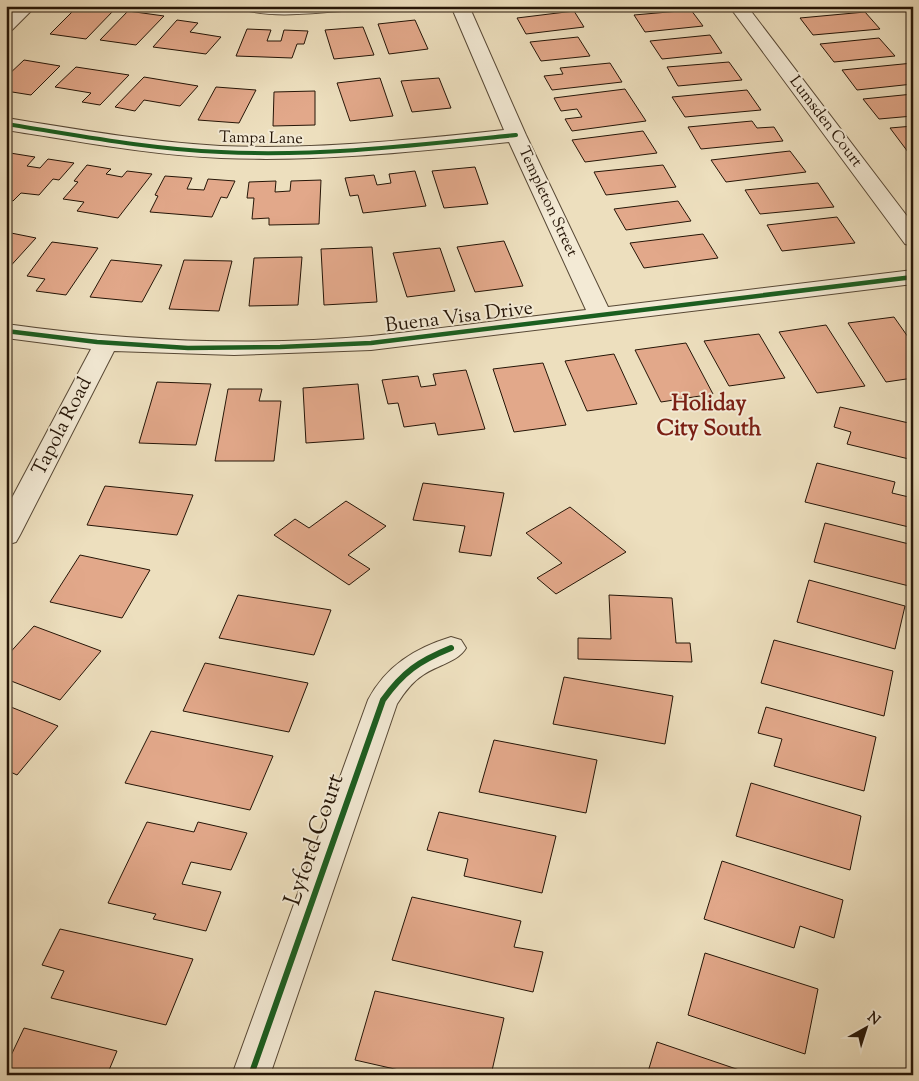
<svg xmlns="http://www.w3.org/2000/svg" width="919" height="1081" font-family="'Sorts Mill Goudy',serif">
<style>
.building{fill:#e2a88a;stroke:#251507}
.lines{fill:none;stroke-linecap:round;stroke-linejoin:round}
.minor-casing{stroke:#574835;stroke-width:2}
.minor{fill:#f3ead5;fill-rule:evenodd}
.cycleway-far2-casing{stroke:#f3ead5;stroke-width:6}
.cycleway-far1-casing{stroke:#f3ead5;stroke-width:8}
.cycleway-casing{stroke:#f3ead5;stroke-width:9}
.cycleway-far2{stroke:#1b5e20;stroke-width:4}
.cycleway-far1{stroke:#1b5e20;stroke-width:4.5}
.cycleway{stroke:#1b5e20;stroke-width:6}
.labels{text-anchor:middle;dominant-baseline:central;stroke-width:4;stroke-linejoin:round;paint-order:stroke}
.far-street-label{font-size:16px;fill:#251507;stroke:#f3ead5}
.street-label{font-size:20px;fill:#251507;stroke:#f3ead5}
.quarter-label{font-size:22px;font-weight:bold;fill:#7a1f14;stroke:#f3ead5}
.near-street-label{font-size:24px;fill:#251507;stroke:#f3ead5}
</style>
<rect width="100%" height="100%" fill="#eddfbe"/>
<filter id="stains"><feTurbulence type="fractalNoise" baseFrequency=".004" numOctaves="4"/><feColorMatrix values="0 0 0 0 .2 0 0 0 0 .09 0 0 0 0 .02 0 0 0 .5 -.17"/></filter>
<radialGradient id="worn" r=".72"><stop offset=".6" stop-color="#630" stop-opacity="0"/><stop offset="1" stop-color="#630" stop-opacity=".3"/></radialGradient>
<path class="building" d="M78 6 114 10 86 39 50 34Z
M691 10 703 26 645 32 634 15Z
M128 11 164 16 136 45 100 40Z
M574 11 584 27 526 34 517 18Z
M865 12 880 29 813 35 800 18Z
M177 20 198 23 190 32 221 37 206 54 153 47Z
M415 20 428 49 389 54 378 24Z
M363 27 374 55 334 59 325 30Z
M247 29 271 30 267 41H281L284 30 308 31 304 44H297L292 58 236 56Z
M710 35 722 53 662 59 650 41Z
M578 37 590 56 541 61 530 42Z
M879 38 895 56 834 62 820 44Z
M24 60 60 66 31 95 6 91V77Z
M729 62 742 80 678 86 667 67Z
M610 63 622 82 552 90 544 76 563 74 560 68Z
M913 63V84L857 90 842 70Z
M76 67 129 75 100 105 82 102 91 93 55 87Z
M144 77 198 86 180 106 144 100 135 111 115 107Z
M380 78 393 116 350 121 337 83Z
M439 78 451 108 412 112 401 81Z
M216 87 256 90 239 123 198 120Z
M625 89 646 121 572 131 565 119 582 117 577 109 561 111 554 98Z
M747 90 761 110 685 117 672 97Z
M315 91V125L273 126 274 92Z
M913 94V116L879 119 863 99Z
M752 121 757 128 774 127 783 141 701 149 688 127Z
M913 126V151L908 152 890 128Z
M643 131 657 153 585 162 572 140Z
M790 151 806 172 726 182 711 160Z
M10 153 35 157 27 166 40 168 48 159 74 163 59 180 53 179 39 195 21 193 13 201 6 200V156Z
M87 165 111 169 106 174 122 177 127 171 152 174 118 218 77 211 84 202 63 199 78 182 74 181Z
M663 165 676 187 606 195 594 172Z
M475 167 488 204 444 208 432 171Z
M415 171 426 206 363 213 358 195 350 196 345 178 374 175 377 185 391 183 389 174Z
M165 176 192 178 187 189 204 190 208 179 235 181 227 198 221 197 212 217 150 212 158 196 155 195Z
M321 180 319 224 269 225V218L252 219 254 198H247L249 182 276 181 275 192 290 191 291 181Z
M818 183 834 207 760 214 745 190Z
M678 201 691 221 626 230 614 209Z
M837 217 855 243 782 251 767 225Z
M6 232 36 238 6 271Z
M703 234 718 258 644 268 630 243Z
M504 241 523 286 475 292 457 247Z
M52 242 98 248 66 295 36 291 45 279 27 276Z
M372 247 377 302 324 305 321 249Z
M440 248 455 291 407 297 393 253Z
M302 257 298 305 249 306 254 258Z
M111 260 162 265 142 302 90 297Z
M184 260 232 261 219 311 169 309Z
M894 317 913 344V378L886 382 848 323Z
M826 325 865 386 817 393 779 332Z
M759 334 785 378 729 386 704 341Z
M686 343 713 394 661 402 635 350Z
M614 354 637 404 587 411 565 361Z
M543 363 566 425 514 432 493 369Z
M466 370 485 429 438 435 435 423 404 427 398 403 388 404 382 380 418 376 421 387 436 385 433 374Z
M157 382 211 384 196 445 139 443Z
M358 384 364 439 306 443 303 388Z
M228 389H262L259 401H281L274 461H215Z
M840 407 913 424V460L847 444 851 432 834 427Z
M817 463 895 482 892 493 913 498V528L805 502Z
M423 483 504 493 491 556 459 552 465 526 413 520Z
M105 486 193 495 177 535 87 525Z
M346 501 386 526 348 555 370 569 349 585 274 535 295 519 309 528Z
M570 507 626 552 556 594 537 578 562 563 526 533Z
M825 523 913 545V570L909 586 814 562Z
M80 555 150 570 122 618 50 602Z
M809 580 905 606 895 649 797 622Z
M238 595 331 610 314 655 219 638Z
M609 595 672 598 676 643H690L692 662 578 659V638L611 639Z
M34 626 101 651 60 700 6 679V657Z
M774 640 893 671 884 716 761 683Z
M205 663 308 683 289 732 183 711Z
M564 677 673 696 665 744 553 724Z
M6 705 58 726 17 775 6 770Z
M766 707 876 737 864 791 774 766 782 739 758 733Z
M151 731 273 756 250 810 125 783Z
M494 740 597 760 586 813 479 792Z
M751 783 861 816 850 870 736 836Z
M439 812 556 836 542 893 464 876 468 859 427 850Z
M147 822 194 832 198 822 247 833 231 870 191 862 182 884 221 892 206 931 153 919 156 914 108 903Z
M722 861 843 900 834 938 800 926 794 948 704 919Z
M412 897 521 921 514 947 543 952 533 992 392 960Z
M60 929 193 959 166 1025 51 998 64 971 42 965Z
M705 953 818 989 805 1054 688 1015Z
M375 991 504 1018 491 1075H421L355 1060Z
M24 1028 117 1051 107 1075H6V1066Z
M657 1042 754 1075H647Z"/>
<g class="lines">
<defs>
<path id="minor" d="M17 6H36L12 30 6 31V16Z
M242 6H351L348 10 342 11C310 13 276 18 245 10Z
M451 6H469L526 135 608 307 913 270V284L371 350 234 355 114 351 20 535 16 542 6 545V509L91 349 6 338V324C127 341 251 347 372 336 443 329 515 318 586 310L509 142C413 152 317 162 221 158 149 155 77 141 6 130V118C77 129 148 142 220 146 315 150 410 140 504 130Z
M729 6H747L913 224V246L905 244Z
M451 637 461 640 466 648C458 662 437 665 423 675 412 682 404 693 397 704L270 1075H232L368 700C386 666 415 648 451 637Z"/>
</defs>
<use href="#minor" class="minor-casing"/>
<use href="#minor" class="minor"/>
<defs>
<path id="cycleway-far2" d="M6 124C77 135 148 149 221 152 319 157 418 145 516 135"/>
<path id="cycleway-far1" d="M6 331 97 342 188 348 280 347 371 343 913 277"/>
<path id="cycleway" d="M251 1075 383 700C403 672 419 661 451 648"/>
</defs>
<use href="#cycleway-far2" class="cycleway-far2-casing"/>
<use href="#cycleway-far1" class="cycleway-far1-casing"/>
<use href="#cycleway" class="cycleway-casing"/>
<use href="#cycleway-far2" class="cycleway-far2"/>
<use href="#cycleway-far1" class="cycleway-far1"/>
<use href="#cycleway" class="cycleway"/>
</g>
<g class="labels">
<g class="far-street-label">
<text transform="translate(825 122) rotate(53)">Lumsden Court</text>
<text transform="translate(261 139) rotate(1)">Tampa Lane</text>
<text transform="translate(547 202) rotate(65)">Templeton Street</text>
</g>
<g class="street-label">
<text transform="translate(459 318) rotate(-7)">Buena Visa Drive</text>
<text transform="translate(63 427) rotate(-63)">Tapola Road</text>
</g>
<g class="quarter-label">
<text x="709" y="405">Holiday<tspan x="709" dy="25">City South</tspan></text>
</g>
<g class="near-street-label">
<text transform="translate(315 840) rotate(-71)">Lyford Court</text>
</g>
</g>
<rect width="919" height="1081" fill="none" stroke="#eddfbe" stroke-width="25"/>
<rect x="8" y="8" width="904" height="1066" fill="none" stroke="#251507" stroke-width="2.5"/>
<rect x="12" y="12" width="894" height="1056" fill="none" stroke="#251507"/>
<g transform="translate(866 1028) rotate(39)" stroke="#f3ead5" stroke-width="4" paint-order="stroke">
<path d="M0-4L9 19L0 12L-9 19Z" fill="#251507"/>
<text y="-8" font-size="14" font-weight="bold" text-anchor="middle" fill="#251507">N</text>
</g>
<rect width="100%" height="100%" filter="url(#stains)"/>
<rect width="100%" height="100%" fill="url(#worn)"/>
</svg>
